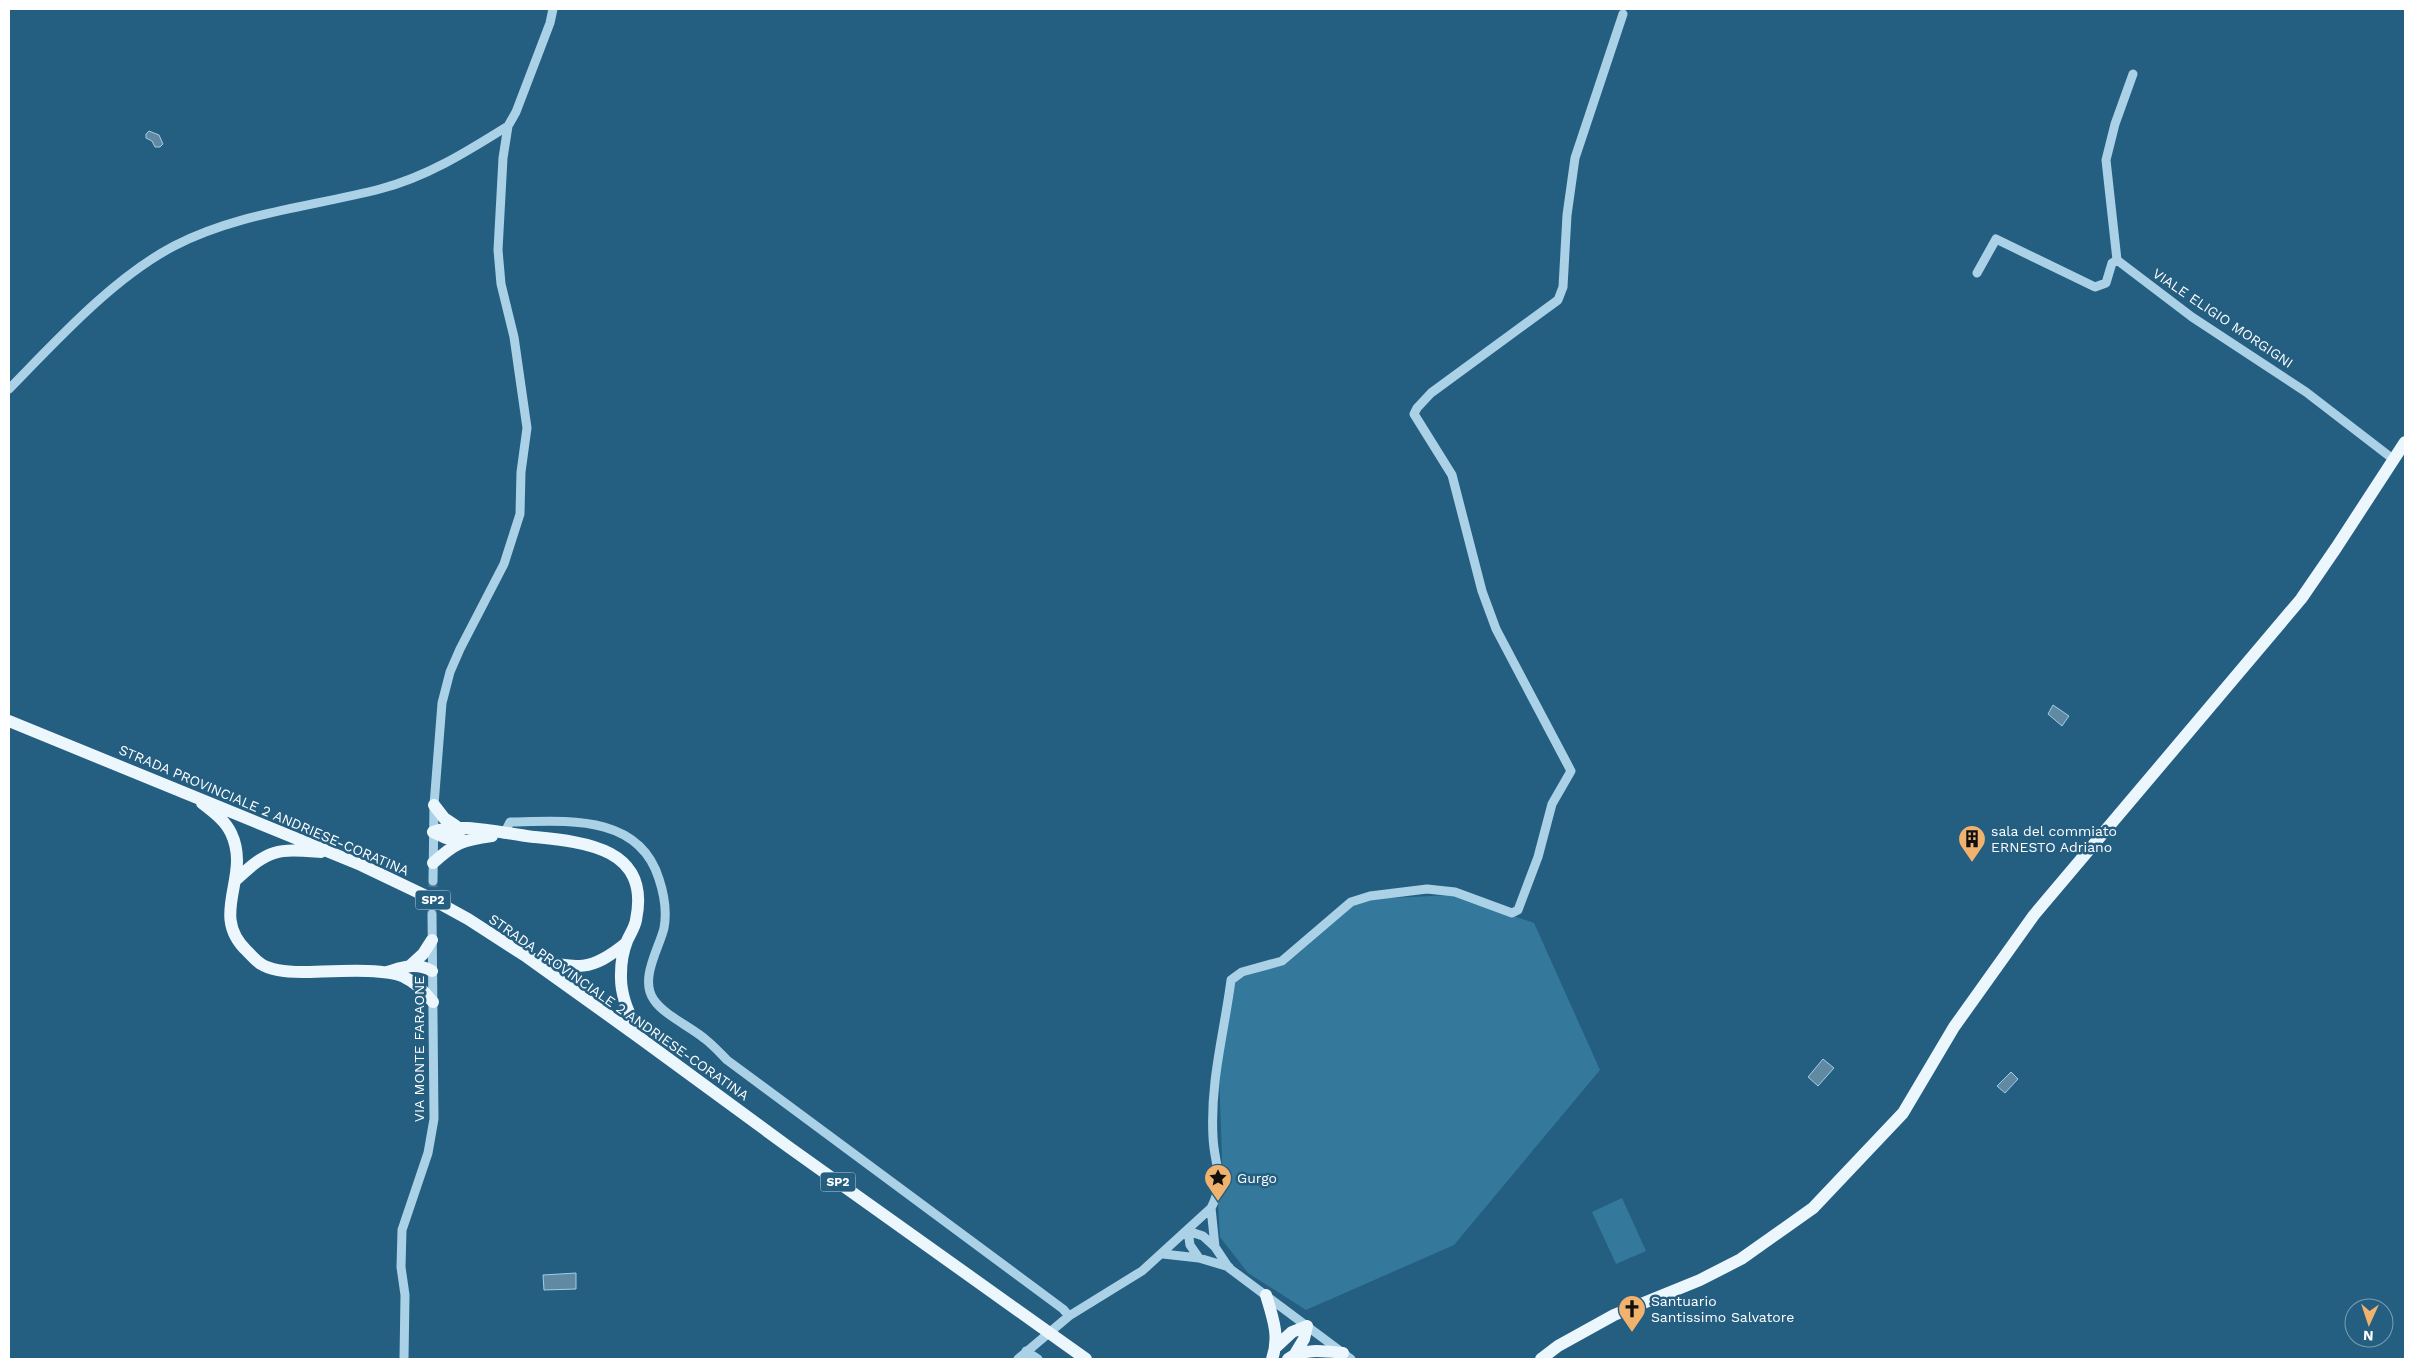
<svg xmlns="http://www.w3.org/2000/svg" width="2414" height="1368" font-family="'Work Sans',sans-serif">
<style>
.green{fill:#34789c}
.water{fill:#6189a2;stroke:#9fcfe8}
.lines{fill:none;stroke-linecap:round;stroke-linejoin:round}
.minor-tunnel{stroke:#457694;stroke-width:9;stroke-dasharray:9 4.5;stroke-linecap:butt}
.minor{stroke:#abd1e7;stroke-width:9}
.major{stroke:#ecf6fd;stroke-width:12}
.labels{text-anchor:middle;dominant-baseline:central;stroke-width:5;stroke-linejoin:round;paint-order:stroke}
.shield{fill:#245e81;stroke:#bdcfd9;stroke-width:1}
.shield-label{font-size:12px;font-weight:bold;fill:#fff}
.street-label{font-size:14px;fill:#fff;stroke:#245e81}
.poi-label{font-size:14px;fill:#fff;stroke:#245e81;text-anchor:start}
</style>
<rect width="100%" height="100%" fill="#245e81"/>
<path class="green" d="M1452 895 1534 923 1600 1070 1454 1245 1306 1310 1248 1273 1220 1237 1218 1202 1223 1186 1219 1073 1234 983 1245 976 1286 964 1353 906 1369 899Z
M1622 1198 1646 1251 1616 1264 1592 1212Z"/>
<path class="water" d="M149 131 159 135 163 144 160 147H155L152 141 146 138V134Z
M2053 705 2069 716 2062 726 2048 714Z
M1823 1059 1834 1068 1818 1086 1808 1077Z
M2011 1072 2018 1079 2005 1093 1997 1086Z
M576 1273V1289L544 1290 543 1275Z"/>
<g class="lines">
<path class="minor-tunnel" d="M432 914 433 881"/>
<path class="minor" d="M2133 74 2115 124 2106 160 2117 260 2192 317 2306 392 2393 459
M1977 273 1996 239 2095 287 2106 283 2112 263 2117 260
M9 389C57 340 113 278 174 246 238 213 310 207 380 189 427 177 468 151 508 126
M504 834 510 822C565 821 639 813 659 879 664 894 667 912 664 928 659 949 639 979 654 1000 664 1015 691 1027 705 1039 713 1045 720 1053 727 1060L1063 1309 1069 1316
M433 881 434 805 442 703 450 672 460 649 504 564 520 514 521 472 527 428 514 337 501 284 498 250 503 158 508 126 516 112 550 23 553 9
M1211 1208 1215 1247 1229 1268 1351 1359
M1188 1231 1203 1236 1215 1247
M1188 1231 1190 1245 1199 1258
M1163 1254 1199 1258 1229 1267
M1026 1351 1038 1359
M404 1359 405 1295 401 1267 402 1230 428 1153 434 1119 432 914
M1018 1359 1069 1316 1142 1271 1211 1208C1226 1180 1214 1165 1213 1137 1210 1081 1224 1034 1231 980L1242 972 1282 961 1351 902 1370 896 1427 889 1455 892 1512 913 1518 910 1538 857 1552 804 1571 771 1496 629 1482 591 1452 475 1414 414 1417 408 1431 393 1558 300 1563 287 1567 215 1575 158 1623 14"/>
<path class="major" d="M9 721 361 865 428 897 468 919 527 957 640 1038 790 1148 1086 1359
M202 803C212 811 225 820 231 833 252 877 208 914 247 951 251 955 256 961 261 964 272 971 289 972 302 972 327 972 384 967 404 977 417 983 424 992 433 1002
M434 805 444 818 456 826
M433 832C458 821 505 834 534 837 585 842 651 848 636 920 635 927 630 934 627 941 623 951 621 963 621 974 620 997 630 1015 639 1035
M433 832 446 838 463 840
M433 863C455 843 462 840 492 836
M237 879C270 848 277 849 321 852
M535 959C577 969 591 972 626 943
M411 965 423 954 432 940
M387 972C404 967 416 962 432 971
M1266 1295C1273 1318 1280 1337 1272 1359
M1277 1346 1292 1332 1307 1326
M1295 1354 1304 1339 1307 1326
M1288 1359C1303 1348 1324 1351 1343 1353
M1541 1359 1558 1346 1614 1315 1700 1280 1741 1259 1813 1208 1903 1113 1954 1027 2034 915 2301 599 2336 548 2405 442"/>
</g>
<defs>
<symbol id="building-pin" viewBox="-11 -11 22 30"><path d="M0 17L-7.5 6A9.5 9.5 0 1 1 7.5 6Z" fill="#f1b26e" stroke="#245e81"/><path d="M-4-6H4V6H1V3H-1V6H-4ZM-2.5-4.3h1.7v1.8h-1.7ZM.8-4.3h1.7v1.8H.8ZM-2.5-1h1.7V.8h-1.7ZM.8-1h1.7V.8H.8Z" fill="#111"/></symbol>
<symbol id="sight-pin" viewBox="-11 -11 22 30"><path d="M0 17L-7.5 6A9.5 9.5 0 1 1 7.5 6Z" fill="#f1b26e" stroke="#245e81"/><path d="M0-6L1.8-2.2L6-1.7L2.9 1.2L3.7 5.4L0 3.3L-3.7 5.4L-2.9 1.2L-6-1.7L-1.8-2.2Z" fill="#111"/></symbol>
<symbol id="church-pin" viewBox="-11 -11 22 30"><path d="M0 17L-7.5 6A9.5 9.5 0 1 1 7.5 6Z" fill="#f1b26e" stroke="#245e81"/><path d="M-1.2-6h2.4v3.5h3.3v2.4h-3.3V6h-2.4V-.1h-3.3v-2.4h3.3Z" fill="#111"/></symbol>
</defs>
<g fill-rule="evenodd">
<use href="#building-pin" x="1956" y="823" width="32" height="43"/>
<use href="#sight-pin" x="1202" y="1162" width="32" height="43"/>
<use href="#church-pin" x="1616" y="1293" width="32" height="43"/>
</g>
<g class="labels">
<g class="shield">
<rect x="415.5" y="890.5" width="35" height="19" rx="4"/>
<rect x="820.5" y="1172.5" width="35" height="19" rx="4"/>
</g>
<g class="shield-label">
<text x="433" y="900">SP2</text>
<text x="838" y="1182">SP2</text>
</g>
<g class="street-label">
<text transform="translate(2223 318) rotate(34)">VIALE ELIGIO MORGIGNI</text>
<text transform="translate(264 810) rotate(23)">STRADA PROVINCIALE 2 ANDRIESE-CORATINA</text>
<text transform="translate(619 1007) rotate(35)">STRADA PROVINCIALE 2 ANDRIESE-CORATINA</text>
<text transform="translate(419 1049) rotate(-90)">VIA MONTE FARAONE</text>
</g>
<g class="poi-label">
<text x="1991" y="831">sala del commiato<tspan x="1991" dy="16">ERNESTO Adriano</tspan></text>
<text x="1237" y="1178">Gurgo</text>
<text x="1651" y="1301">Santuario<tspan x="1651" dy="16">Santissimo Salvatore</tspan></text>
</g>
</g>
<rect width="2414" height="1368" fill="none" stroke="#ffffff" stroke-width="20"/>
<g transform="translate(2369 1323) rotate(183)"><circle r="24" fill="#245e81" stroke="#7c9eb3"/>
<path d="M0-4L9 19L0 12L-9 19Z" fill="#f1b26e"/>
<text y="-8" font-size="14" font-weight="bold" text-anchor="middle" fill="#ffffff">N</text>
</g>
</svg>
